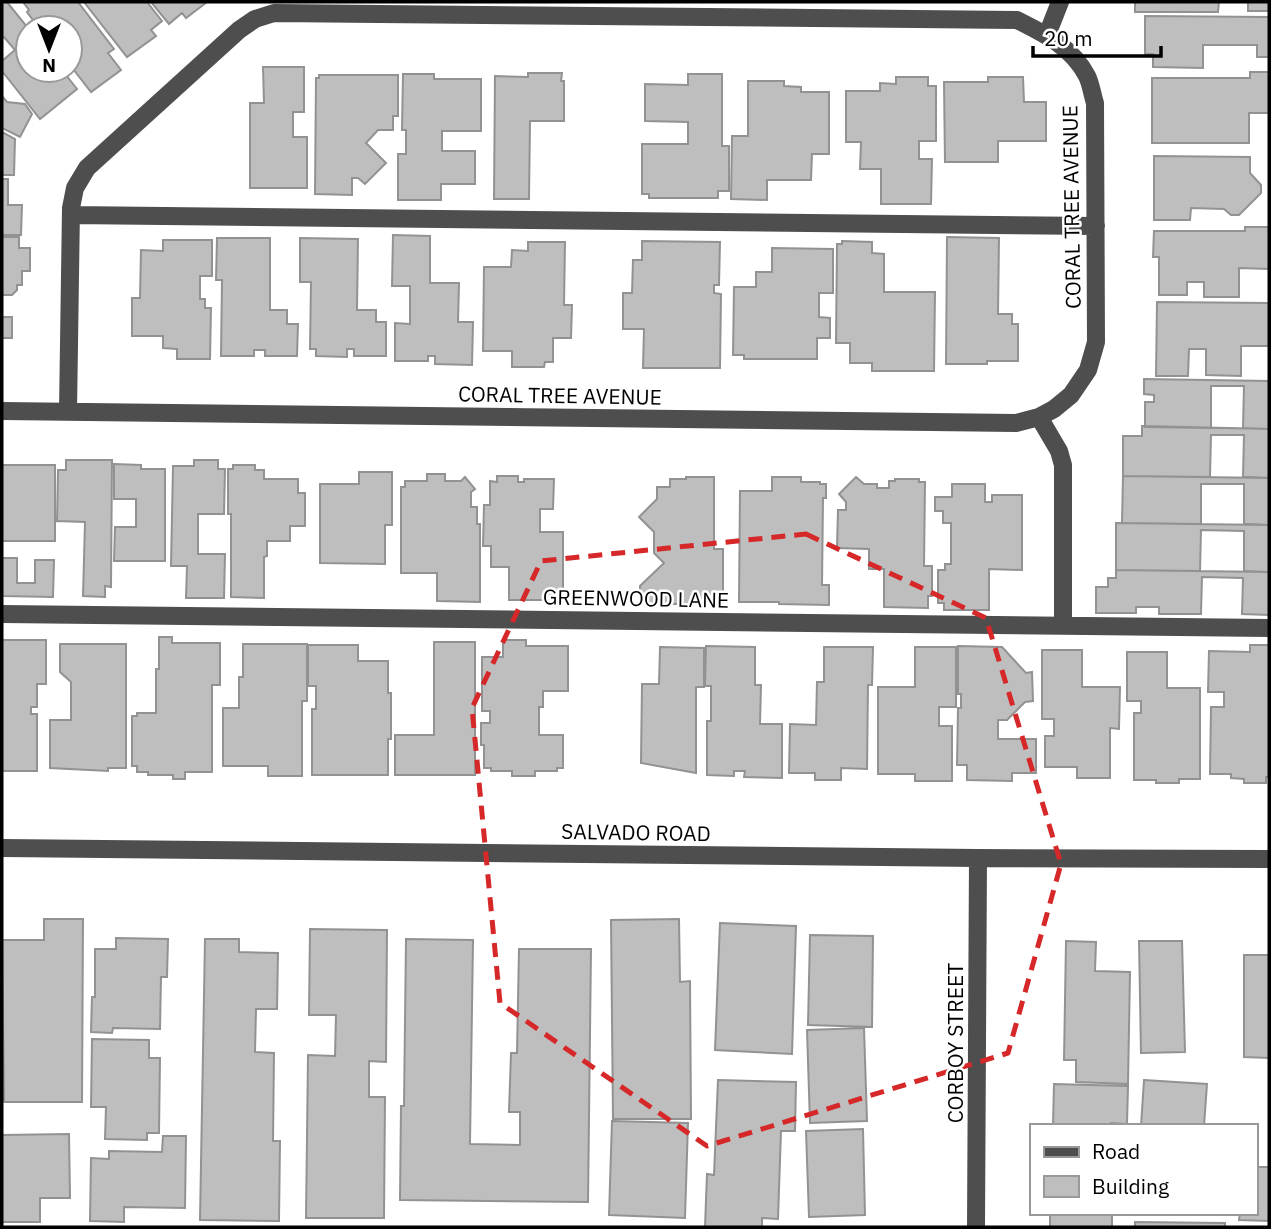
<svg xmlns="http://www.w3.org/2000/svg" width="1271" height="1229" font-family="'IBM Plex Sans',sans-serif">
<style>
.building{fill:#bebebe;stroke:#929292;stroke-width:2}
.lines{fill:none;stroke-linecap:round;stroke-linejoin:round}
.minor{stroke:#4e4e4e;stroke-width:18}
.marked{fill:none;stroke:#d62828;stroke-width:5;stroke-dasharray:14 9;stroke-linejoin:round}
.labels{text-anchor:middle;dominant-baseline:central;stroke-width:5;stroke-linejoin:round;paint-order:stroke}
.street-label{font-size:21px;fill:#000;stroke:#fff}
</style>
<rect width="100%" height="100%" fill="#fff"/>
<path class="building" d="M2 2H7L28 28V70H62L77 89 40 119 2 71V61L15 50 4 37 2 38Z
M23 2H78L114 49 108 53 121 70 91 92 70 65V51L78 45 70 35V28H39L27 12 29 10Z
M84 2H147L162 21 151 30 156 36 127 57Z
M151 2H207L186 18 182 13 169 24Z
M1135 2H1219L1218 12H1135Z
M1248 2H1269V11H1248Z
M1145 16 1269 17V57H1257V45H1203V68L1153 67V54H1145Z
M263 67H304V112H293V137H307V188H250V103H264Z
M1250 72H1269V113H1249V143H1152V78H1250Z
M528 73H562L561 81H564V121H530L529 199H494L495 76 528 77Z
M403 74H434V79H481V131H442V151H475V184H441V200H398V154H406V130H402Z
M688 74H722V146H729V191H718V198H649V194H642V144H688V122L645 121V84L688 85Z
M319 75H398V116H393V130H378L366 143 386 163 365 184 358 178H352V195L315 194 316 78H319Z
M896 77H928V86H936V141H919V159H932L931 204H881V169H860L861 142H846V91H880V83L896 84Z
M988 77H1023L1024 102H1046V141H998V162H945L944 82H988Z
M748 81H784V86L801 87V92H829V154H812L811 180H767V200L731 199 732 136H748Z
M2 96 7 102 25 104 32 114 20 137 2 128Z
M2 132 15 139 14 175H2Z
M1154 156 1250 157V173L1261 185V193L1239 215H1231L1224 209 1191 208 1190 220H1154Z
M2 179H8V205H22L21 235H2Z
M1245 227H1269V269L1239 268V297H1204V282H1187V295H1159V257H1153L1154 231H1245Z
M393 235 430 236V283H459L458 322H473L472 365 435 364V356H428V361H395V323L410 324V286H392Z
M2 237H19V248H30V271H22V285H17V290L12 295H2Z
M947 237 999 238 998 314H1012V324H1018V361H987V364H946Z
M217 238H270V310H287V324H298L297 356H265V350H254V356H221L222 280H216Z
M300 238 358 239 357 310H376V322H386V356H354V349H347V357L316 356V349H310L311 282H300Z
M163 240H212V276H200V299H205V308H211L210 359H177V349L163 348V336H132V298H140L141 250 163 251Z
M642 241 720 242 719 285H714V293L721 294 720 368H643L644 329H623V293H632L633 260H642Z
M842 241 872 242V253L884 254V292H935L934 371H872V363H850V343H836L837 244H842Z
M528 242H565L564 305H572L571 338H553V362H545L544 367H512V351H483L484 267H511L512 250 528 251Z
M772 248 833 249V293H819V317L830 318V338H817V359H744V355H733L734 287H756V272H772Z
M1157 302 1269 303V346H1241V376L1206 375V349H1189L1188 376H1156Z
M2 317H12V338H2Z
M1144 379 1269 381V429L1243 428 1244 386H1211V428L1145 427V402H1154V395L1144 394Z
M1142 426 1269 429V478L1243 477 1244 435H1211L1210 477 1123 476V436H1142Z
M66 460H112L111 587 105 586V597L83 596 85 522 57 521 58 470H66Z
M194 460H218V469H225L224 514H198V554H225L224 598H186L187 566H171L173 466H194Z
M114 464 141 465V469H165V561H114L115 527H136V499H114Z
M2 465H55V541H2Z
M233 465H255V470H264V479H298V493H305V526H290V541H267V556L264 557V598L231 597V514H228V469H233Z
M359 472H392V525H385V564L320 563V484H359Z
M427 474H445V481H461L465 477 475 489 471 492V507H477V524H480V602L437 601V573H401V487H405V481H427Z
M497 476H518V482H524V479H554L553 509H540V532H563V600H509V567H491V546H483L484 505H490V481L497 482Z
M1123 476 1269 478V525L1244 524V484H1201V524L1122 523Z
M686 477H714V549H723V604H640V586L664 563 654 553V532L639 517 657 499V487H670V479H686Z
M772 477H801V482H820V484H826V498H823L822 585H829V605L779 604V602H739L740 491H772Z
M856 477 864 484H877V488H889V481H895V479H919V482H925L924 566H932V596H928V608L884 607V569H869V549L837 548 838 510H846V502L839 494Z
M952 484H985V502H992V495H1022V570L989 569V610H944V603H938V570H945V564H951V523H943V511H935V497H952Z
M1116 523 1269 525V572L1244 571V531L1201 530 1200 571 1116 570Z
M2 558H17V583H35V560H54L53 597 2 596Z
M1116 570 1269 572V615L1242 614 1243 578 1202 577 1201 614H1159V607H1136V613H1096V587H1108V578H1116Z
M159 637H172V643H220V685H212V772H185V779H173V775H148V772H137V766H132V716H137V713H156V669H159Z
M2 640H46V684H37V707H31V714H37V771H2Z
M503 640H526V646H568V691H543V707H539V735H563V768H557V771H535V776H512V771H491V768H484V745H481V723H490V711H482V657H503Z
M434 642H475V775H395V735H434Z
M60 644H126V768H108V771L50 768V720H71V682L60 672Z
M243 644H307V701H302V776H268V766H223V708H239V677H243Z
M308 645H358V661H388V693H391V739H388V775H312V709H316V686H308Z
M1250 645H1269V777H1266V783H1244V779L1231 778V774H1210L1211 707H1224V692H1208L1209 651 1250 652Z
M706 646 755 647V685H761L760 724H782V778L744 777 745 771H734V776L707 775V721H711V686H705Z
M958 646 1002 647 1026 673 1032 672 1033 701 1025 702 1007 720H998V739H1036V773H1012V781L967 780V765H957L958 708H961V694H958Z
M660 647 704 648V687H696V773L641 763 642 684H659Z
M824 647H873L872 685H868L867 769 841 768V780H815V773H789L790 724 816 725 817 682H824Z
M915 647H956V707H939V726H952V781H915V774H878V687H915Z
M1042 650H1082V687H1120L1119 729 1110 728V778H1077V767H1045V736H1054V719H1042Z
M1127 652H1167V688H1200V779H1179V783H1156V780H1134V713H1141V701H1127Z
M44 919H83L82 1102H4L2 940H44Z
M679 919 680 982 690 981 691 1119H613L611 920Z
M720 923 796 926 792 1054 715 1050Z
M310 929 387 930 386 1062 369 1061V1097H385L384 1218H306L308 1055 335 1056 336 1015H309Z
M810 935 873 936 872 1027 808 1025Z
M116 938 168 939 167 977H161L160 1029 113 1028 112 1033 91 1032 92 997H95V949H116Z
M205 939H239V952L278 953 277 1009H256L255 1052 274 1053 273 1141H280L279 1221 200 1220Z
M406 939 473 940 470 1144 520 1145V1112H509L511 1053H517L519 949H591L588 1202 400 1200 401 1106H404Z
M1066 941 1096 942 1095 971 1130 972 1128 1084 1076 1082V1060H1064Z
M1139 941H1182L1185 1052 1141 1053Z
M1244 955H1269V1058L1244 1057Z
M864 1028 867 1121 810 1123 807 1030Z
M92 1039 149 1040V1058H160L159 1133H147V1140L105 1139 106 1107H91Z
M718 1080 796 1082 795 1131H781L778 1219 762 1218V1227H705L707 1174 714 1175Z
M1144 1080 1207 1084 1204 1126H1141Z
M1054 1084 1128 1086 1127 1124 1111 1123V1126H1053Z
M612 1121 688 1123 685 1218 609 1215Z
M863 1129 865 1215 809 1217 806 1131Z
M69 1134 70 1198H40V1222H2V1135Z
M163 1136H186L185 1208 124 1207V1222L90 1221 91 1158 109 1159V1151L162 1152Z
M1255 1167H1269V1221L1239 1220 1240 1213H1255Z
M1050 1213H1112V1227H1050Z
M1135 1222 1225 1223V1227H1135Z"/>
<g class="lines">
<path class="minor" d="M1047 35 1060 2
M71 215 1096 226
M2 411 1016 423 1039 417 1054 409 1071 395 1088 370 1096 342 1095 103C1092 94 1091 84 1087 76 1072 47 1045 34 1017 20L274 13 255 19 239 30 87 168 75 188 71 208 68 412
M1039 417 1059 451 1063 465V625
M2 614 1269 628
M2 848 978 858 1269 859
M976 1227 978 858"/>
</g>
<path class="marked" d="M806 534 986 618 1061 864 1008 1053 707 1146 500 1003 472 708 541 561Z"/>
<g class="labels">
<g class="street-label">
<text transform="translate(1071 207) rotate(-91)">CORAL TREE AVENUE</text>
<text transform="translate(560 395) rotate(1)">CORAL TREE AVENUE</text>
<text transform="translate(636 598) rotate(1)">GREENWOOD LANE</text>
<text transform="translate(636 832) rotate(1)">SALVADO ROAD</text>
<text transform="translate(955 1043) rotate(-90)">CORBOY STREET</text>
</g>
</g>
<rect width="1271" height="1229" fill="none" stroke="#000000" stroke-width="7"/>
<rect x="1030" y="1124" width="228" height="91" fill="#ffffff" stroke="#999999" stroke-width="2"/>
<rect x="1044" y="1147" width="35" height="10" fill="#4e4e4e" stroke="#999999" stroke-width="2"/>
<text x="1092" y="1159" font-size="21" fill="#000000">Road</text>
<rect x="1044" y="1176" width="35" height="21" fill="#bebebe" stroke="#999999" stroke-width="2"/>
<text x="1092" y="1194" font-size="21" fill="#000000">Building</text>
<g transform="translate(49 49) rotate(180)"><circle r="33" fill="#ffffff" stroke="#999999" stroke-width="2"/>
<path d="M0-5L12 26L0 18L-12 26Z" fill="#000000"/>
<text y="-10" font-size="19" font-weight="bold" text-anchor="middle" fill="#000000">N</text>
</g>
<path d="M1033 46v10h128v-10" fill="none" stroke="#000000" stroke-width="3.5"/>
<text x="1044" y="46" font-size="21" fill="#000000" stroke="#ffffff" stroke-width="5" paint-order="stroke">20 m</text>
</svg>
